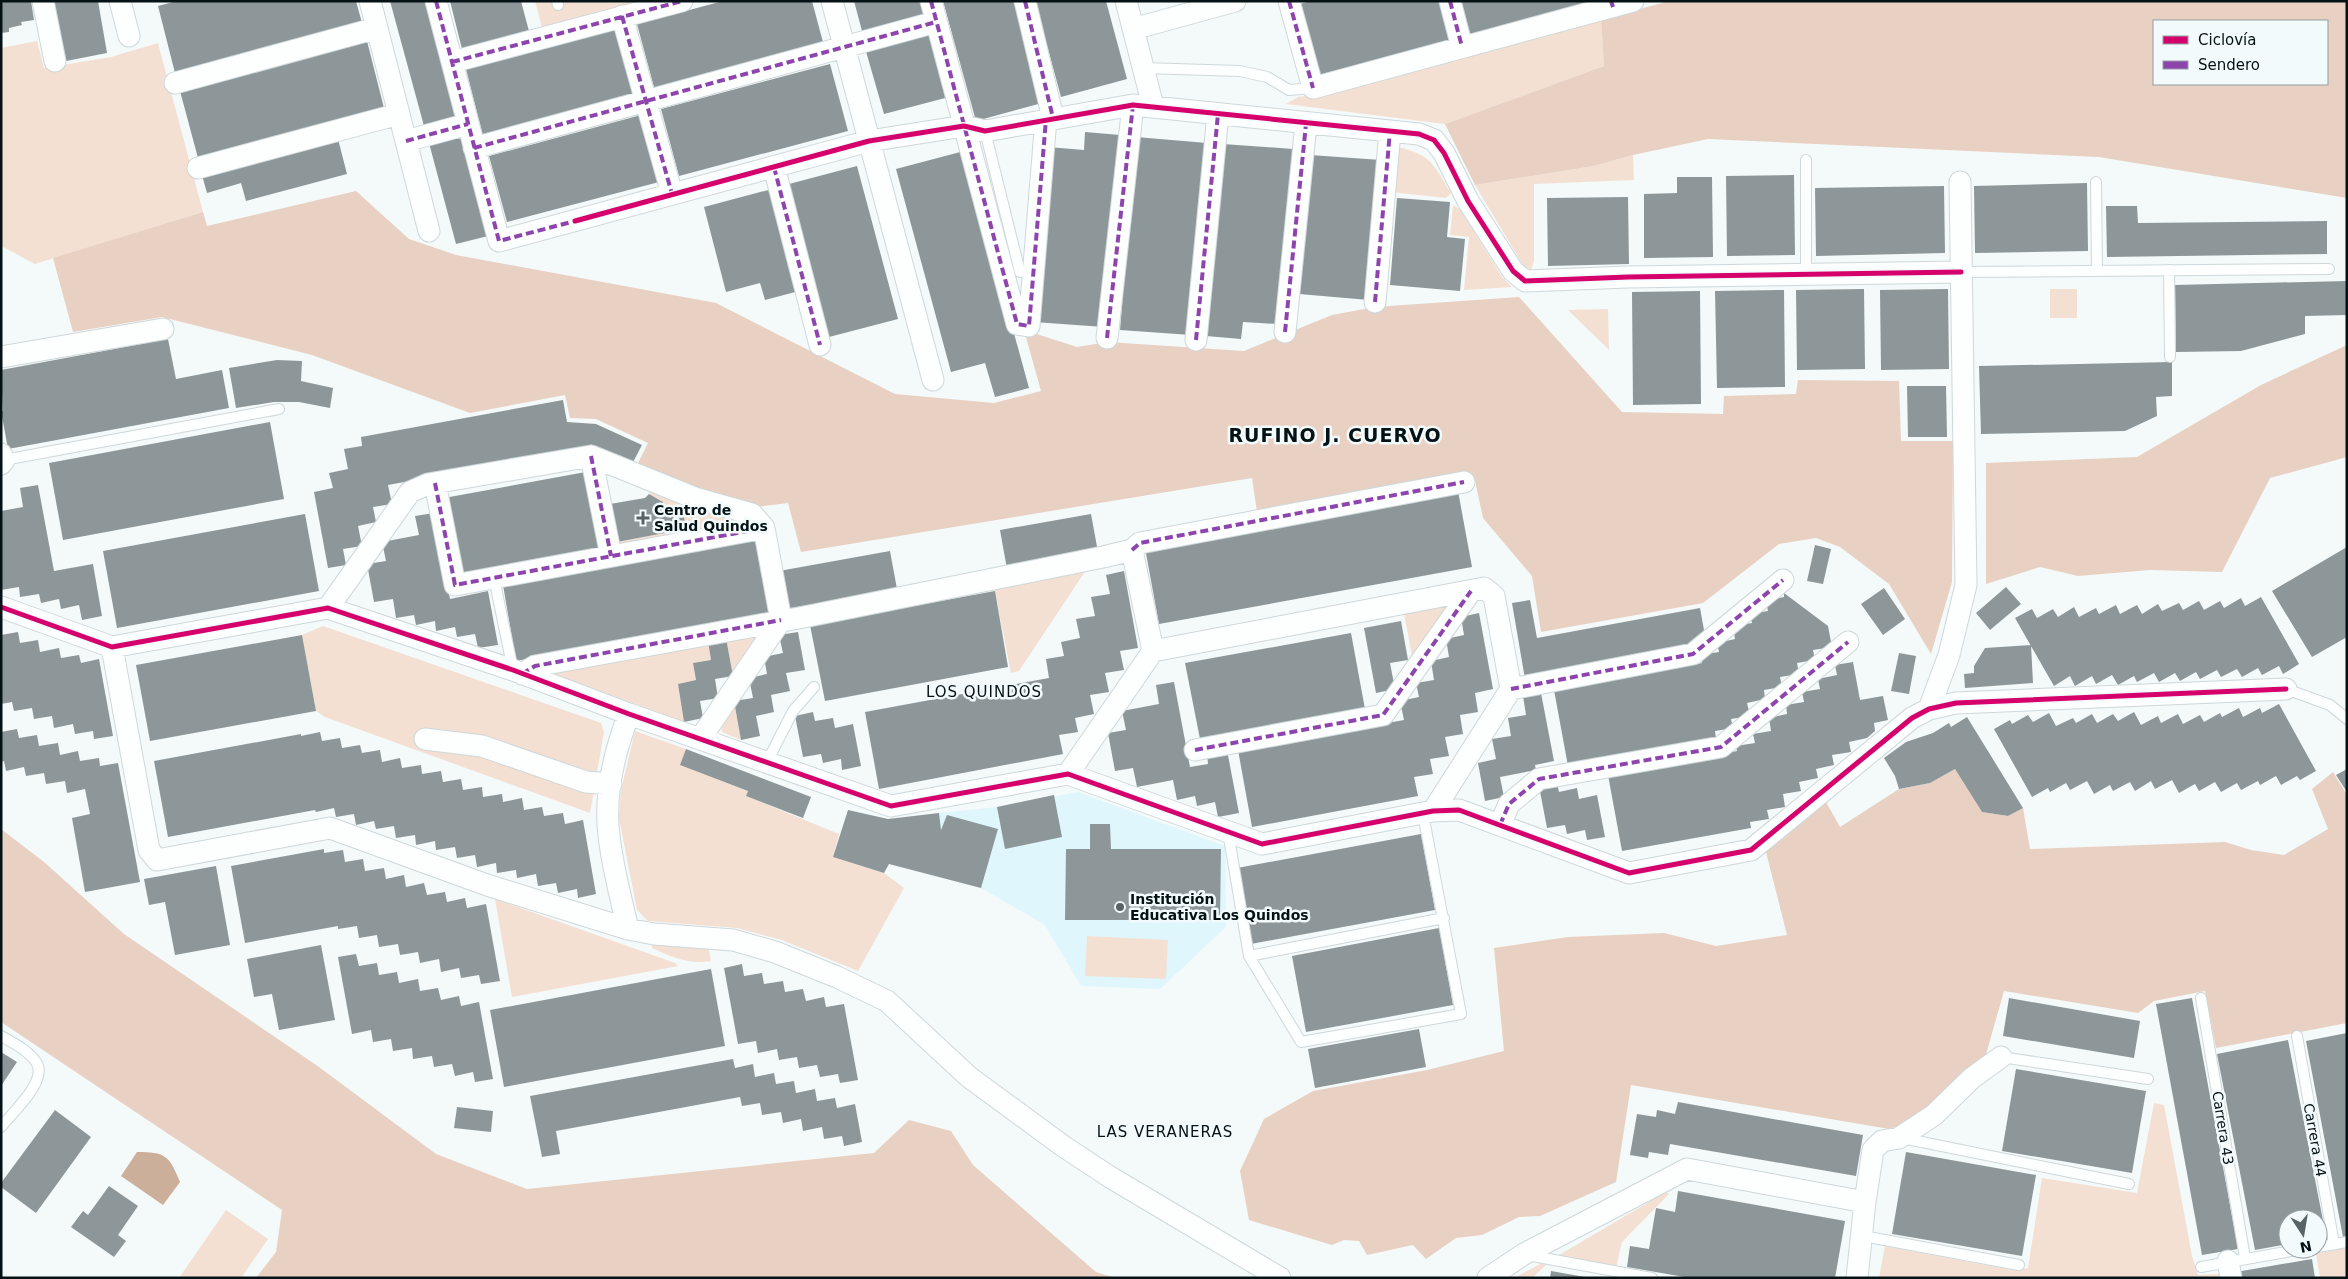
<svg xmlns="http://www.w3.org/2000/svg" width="2348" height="1279" font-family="'DejaVu Sans',sans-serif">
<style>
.built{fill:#dff7fc}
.green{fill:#f3e0d2}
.forest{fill:#e8d1c2;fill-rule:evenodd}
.water{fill:#ccaf9b}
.building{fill:#8d9799}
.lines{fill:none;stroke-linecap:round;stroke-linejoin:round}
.lane-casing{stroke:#ced8da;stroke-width:12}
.street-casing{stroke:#ced8da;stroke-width:23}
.lane{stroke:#fdfefe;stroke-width:10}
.street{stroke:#fdfefe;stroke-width:21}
.quiet{stroke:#8e44ad;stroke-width:4;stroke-dasharray:8 4;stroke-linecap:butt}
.cycleway-casing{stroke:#f2fafc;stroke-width:8}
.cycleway{stroke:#d6006c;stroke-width:5}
.poi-dot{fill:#586365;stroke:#f2fafc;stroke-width:2}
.labels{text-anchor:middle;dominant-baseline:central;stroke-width:5;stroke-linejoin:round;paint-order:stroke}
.poi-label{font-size:14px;font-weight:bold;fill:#041215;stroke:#f2fafc;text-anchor:start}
.street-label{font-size:14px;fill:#041215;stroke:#f2fafc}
.neighbourhood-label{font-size:15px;letter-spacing:1px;fill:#041215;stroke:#f2fafc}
.district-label{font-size:19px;font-weight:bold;letter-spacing:1px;fill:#041215;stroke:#f2fafc}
</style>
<rect width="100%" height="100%" fill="#f4f9fa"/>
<path class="built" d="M1078 792 1225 846 1226 927 1160 989 1081 986 1045 925 981 888 930 873 941 830 939 813 997 807Z"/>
<path class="green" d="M535 1H652L543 31Z
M1601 19 1604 66 1445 124 1286 104 1298 97 1312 95Z
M37 41 44 68 111 57 158 43 203 212 35 264 1 246V48Z
M1394 146C1432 155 1431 161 1451 193L1446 198 1390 192Z
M1633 155 1634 180 1534 184V261L1531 270 1523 265 1475 185 1594 166Z
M1453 205 1461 210 1502 277 1512 287 1464 290 1469 237 1450 235Z
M2050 289H2077V318H2050Z
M1608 309 1609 350 1568 310Z
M650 491 724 515 727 530 613 550 617 542 686 529 684 517 674 519 673 512 665 514 663 502 649 494Z
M1088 567 1019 671 1011 673 995 591 997 585Z
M1452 604 1413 661 1404 613Z
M323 626 601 723 604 732 590 813 325 717 316 711 302 635Z
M763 631 733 676 726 638Z
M708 641 711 660 693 663 696 680 678 684 684 722 549 672Z
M734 701 741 740 722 732 721 725Z
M635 731 686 749 681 765 748 791 746 796 839 834 833 857 884 873 904 888 858 971 782 940 737 928 648 921 637 910 619 818 621 790Z
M495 899 675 963 678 966 512 997Z
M1087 936 1168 940 1166 979 1085 976Z
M652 945 708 946 711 961C690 965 671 957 652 948Z
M2154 1103 2164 1105 2192 1256 2198 1275 2220 1274V1278H1879L1885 1246 2012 1270 2028 1268 2042 1178 2137 1193Z
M1666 1192 1669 1194 1622 1242 1616 1268 1559 1255Z
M226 1210 268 1239 241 1278H179Z
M2347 1248V1278H2320L2316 1253Z
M1544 1262 1546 1265 1532 1278H1514Z"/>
<path class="forest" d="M1670 1H2347V198L2099 157 1708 139 1633 155 1594 166 1475 185 1445 124 1604 66 1601 19ZM2154 21H2327V84H2154Z
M356 191 409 239 456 255 716 303 895 394 994 403 1041 391 1024 330 1077 347 1108 342 1244 351 1332 315 1375 307 1519 297 1622 412 1723 414 1724 396 1796 394 1798 380 1899 381 1901 441H1953L1952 582 1931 654 1889 584 1840 547 1816 538 1779 544 1703 603 1541 632 1532 576 1483 518 1474 476 1257 512 1252 478 801 552 788 503 756 507 636 467 648 443 596 419 570 418 565 395 470 413 312 355 162 317 73 332 53 258 203 212 207 226Z
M2347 345V457L2270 478 2222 572 2150 570 2078 576 2040 567 1986 584V463L2137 457 2261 385Z
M1955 769 1982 812 2008 816 2023 808 2030 849 2225 842 2251 850 2284 855 2328 829 2312 789 2333 772 2347 795V1023L2216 1048 2205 991 2154 1001 2138 1013 2004 991 1981 1072 1934 1114 1889 1129 1631 1085 1616 1182 1540 1216 1519 1217 1482 1235 1456 1238 1426 1259 1413 1245 1367 1255 1359 1241 1344 1240 1332 1245 1249 1220 1240 1171 1264 1119 1313 1091 1427 1070 1504 1051 1494 948 1568 937 1664 933 1716 946 1787 935 1766 852 1826 802 1840 827 1899 789 1930 783Z
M1 829 44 862 124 934 319 1067 436 1154 527 1189 874 1153 909 1120 951 1131 973 1165 1096 1272 1115 1278H256L276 1252 282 1210 1 1022Z"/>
<path class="water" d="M137 1152C165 1152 169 1155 180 1182L163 1205 121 1176Z"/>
<path class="building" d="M1 1H31L34 20 21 22 22 25 9 28V32L1 33Z
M50 1H98L107 53 61 62Z
M177 1H356L362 23 175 73 158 6Z
M390 1H429L460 116 424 126Z
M450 1H521L530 35 463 53Z
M723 1H812L824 46 655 91 637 24Z
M854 1H924L927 13 862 31Z
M943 1H1014L1042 103 976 121Z
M1035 1H1106L1127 79 1061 97Z
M1311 1H1440L1451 41 1314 76 1296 5Z
M1461 1H1599L1470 35Z
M618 29 636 95 483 136 466 69Z
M930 30 949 97 884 114 865 48Z
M367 41 384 108 198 158 180 91Z
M830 64 848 131 679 176 661 109Z
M641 115 659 182 507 222 489 156Z
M1085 132 1120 135 1104 327 1034 322 1048 147 1084 150Z
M465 133 492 235 456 244 429 143Z
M1136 137 1207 143 1191 335 1120 330Z
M338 139 347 174 246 201 241 183 207 193 202 175Z
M1223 144 1293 149 1278 324 1243 322 1241 339 1206 336Z
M964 151 1029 388 995 397 985 363 951 372 896 169Z
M1310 155 1381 160 1369 300 1299 294Z
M857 166 898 319 829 337 789 184Z
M1794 175 1795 255 1727 256 1726 176Z
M1677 177H1712L1713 257 1644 258V194L1677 193Z
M2087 183 2088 251 1975 253 1974 186Z
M1944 186 1945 253 1816 256 1815 188Z
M772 189 799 291 765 300 760 283 726 292 704 207Z
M1628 197 1629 264 1548 266 1547 198Z
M1397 198 1450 202 1447 237 1465 239 1460 291 1390 285Z
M2106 206H2137L2138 223 2327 221V254L2107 257Z
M2347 281V315L2305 316V334L2241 351 2176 352 2175 285Z
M1864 289 1865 369 1797 370 1796 290Z
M1948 289 1949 369 1881 370 1880 290Z
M1784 290 1785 387 1717 388 1715 291Z
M1700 291 1701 404 1633 405 1632 292Z
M168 339 176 379 222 370 229 408 8 449 1 411H3L1 370Z
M277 360 302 361 301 381 333 388 330 408 299 402H274L236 408 229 368Z
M2172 362V396L2156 397 2157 416 2125 431 1981 434 1979 366Z
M1907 386H1946L1947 437H1908Z
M563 400 567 422 596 424 642 445 631 466 573 451 388 485 392 504 373 507 376 522 358 526 362 546 343 549 346 565 328 568 314 492 333 488 329 473 348 469 344 449 362 446 361 437Z
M270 422 284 499 63 540 49 463Z
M591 471 605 547 458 575 444 498Z
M38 485 54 571 93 564 102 616 82 620 79 605 61 609 59 599 41 603 39 594 20 597 19 587 1 590V511L23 507 20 488Z
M1458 491 1472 567 1159 624 1145 548Z
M649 494 663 502 665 514 673 512 674 519 684 517 686 529 617 542 610 504 645 498Z
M434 513 450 599 488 591 498 645 478 648 475 634 457 637 455 627 436 631 435 621 416 625 414 615 396 618 393 599 374 602 367 564 386 561 382 542 419 535 415 516Z
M305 514 319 591 117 628 103 551Z
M1091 514 1098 552 1007 569 1000 530Z
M760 537 774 613 516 661 503 585Z
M1815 545 1831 549 1823 584 1807 581Z
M2347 547V637L2312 657 2272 591Z
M890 551 897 589 786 609 779 571Z
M1124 571 1138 648 1120 651 1124 670 1105 673 1109 692 1090 695 1094 714 1075 718 1078 732 1059 735 1063 754 879 789 865 712 1049 678 1046 659 1064 656 1061 642 1080 638 1076 619 1095 616 1091 597 1110 594 1106 575Z
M2006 587 2021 604 1990 630 1976 613Z
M1884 588 1905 619 1883 635 1861 604Z
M995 591 1008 667 825 701 810 625Z
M1784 593 1828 626 1832 647 1813 650 1815 660 1797 663 1799 674 1780 677 1782 687 1764 690 1765 699 1747 703 1750 716 1731 719 1733 728 1715 731 1716 739 1568 766 1554 690 1702 663 1700 655 1719 652 1717 643 1735 639 1733 626 1752 623 1750 614 1768 611 1766 601 1784 597Z
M2261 597 2299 664 2283 674 2279 666 2262 675 2258 668 2242 677 2237 669 2221 677 2217 670 2200 679 2196 672 2180 681 2175 673 2159 682 2154 673 2137 682 2134 676 2118 685 2112 675 2096 684 2092 676 2075 686 2070 676 2054 686 2015 618 2032 609 2037 618 2053 609 2058 617 2074 607 2079 617 2096 608 2099 614 2116 605 2120 614 2137 605 2142 614 2158 604 2162 611 2179 603 2183 610 2199 601 2204 610 2220 601 2224 608 2241 598 2245 606Z
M1530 600 1537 638 1700 608 1706 641 1525 679 1512 603Z
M1479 613 1493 689 1475 693 1478 712 1460 715 1463 734 1445 737 1449 756 1430 759 1433 774 1414 777 1418 796 1252 827 1238 750 1404 720 1400 701 1419 697 1416 683 1434 680 1431 661 1449 657 1446 639 1464 635 1461 617Z
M1401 621 1408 660 1390 663 1395 689 1376 693 1364 628Z
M18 632 20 643 38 640 40 652 59 648 61 658 79 655 81 663 99 659 113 736 94 739 93 731 75 734 73 724 54 728 52 716 34 719 32 708 14 711 12 702 1 704V635Z
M798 632 805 670 786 673 790 691 771 695 774 712 756 716 760 736 741 740 734 701 753 698 749 678 767 674 764 657 783 653 779 635Z
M1351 633 1365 709 1200 739 1185 663Z
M302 635 316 711 150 741 136 665Z
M726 638 733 676 715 679 718 698 700 701 703 718 684 722 678 684 696 680 693 663 711 660 708 641Z
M2031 645 2033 683 1965 688 1964 674 1974 673V666L1985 648Z
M1899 653 1916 656 1909 694 1891 691Z
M1853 662 1860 700 1883 696 1888 720 1874 723 1875 731 1867 738 1849 742 1851 752 1832 755 1834 765 1816 769 1818 778 1799 782 1801 791 1783 794 1785 807 1767 810 1769 819 1750 822 1751 828 1622 851 1608 775 1737 751 1736 746 1755 743 1753 734 1771 731 1769 718 1787 714 1786 705 1804 702 1802 692 1820 689 1818 679 1837 675 1835 665Z
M1174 682 1190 767 1208 764 1207 754 1227 750 1239 813 1218 817 1215 802 1197 806 1195 796 1177 800 1173 780 1137 787 1133 768 1115 771 1108 733 1126 730 1122 711 1159 704 1156 685Z
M1541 693 1554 761 1535 765 1536 770 1500 777 1504 797 1485 801 1478 763 1496 759 1492 739 1511 736 1508 718 1526 715 1523 696Z
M2279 704 2316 771 2300 780 2297 776 2281 785 2276 776 2260 785 2258 781 2241 790 2237 783 2221 792 2215 782 2199 791 2195 784 2179 793 2172 780 2155 789 2151 781 2135 791 2130 782 2113 791 2110 785 2094 794 2087 781 2070 790 2066 783 2050 792 2048 788 2032 797 1994 729 2010 720 2012 724 2028 715 2033 722 2049 713 2056 726 2073 718 2076 723 2092 714 2097 723 2113 714 2118 721 2134 712 2141 725 2158 716 2161 723 2178 714 2183 724 2200 715 2204 722 2220 713 2222 717 2239 708 2243 717 2260 708 2262 713Z
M813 712 815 721 833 718 835 728 853 724 861 766 842 770 841 759 823 763 821 754 803 757 795 716Z
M1967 717 2023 808 2008 816 1982 812 1955 769 1930 783 1899 789 1895 776 1884 758 1906 742 1933 733 1949 723 1951 727Z
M17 729 19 738 37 735 39 746 58 743 60 755 78 751 80 761 99 758 100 766 118 763 140 882 85 892 72 818 90 814 85 789 67 793 65 781 46 784 44 773 26 776 24 767 6 771 4 761 1 762V732Z
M320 732 322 741 340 738 342 748 360 745 362 753 380 750 382 762 400 758 402 768 421 765 422 774 441 771 443 782 461 779 463 790 482 787 483 797 502 794 503 802 522 798 524 810 542 807 544 816 563 813 565 824 583 820 596 894 578 898 577 889 558 893 556 883 538 886 536 874 517 878 516 870 497 873 496 863 477 867 475 855 457 858 455 847 436 850 435 841 416 845 415 835 396 838 394 826 376 829 374 821 356 825 354 814 336 817 334 808 316 812 315 810 168 837 154 761 301 734V736Z
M686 749 811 797 803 818 746 796 748 791 680 765Z
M2347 769V792L2336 775Z
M1557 783 1559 792 1577 788 1579 799 1597 795 1605 837 1587 840 1585 830 1567 834 1565 825 1547 828 1539 786Z
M1054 795 1062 837 1005 849 997 807Z
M848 810 888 819 939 813 941 830 947 815 998 829 981 888 889 864 884 873 833 857Z
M1090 824H1110L1111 849H1221L1220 920H1065L1066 849H1090Z
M1421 834 1435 910 1251 944 1237 868Z
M324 849V853L343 850 345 862 363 859 365 871 384 868 386 879 404 875 406 887 424 883 427 895 445 892 447 902 465 898 467 908 486 904 500 981 481 984 479 975 461 978 459 968 441 972 439 959 420 963 418 952 400 955 398 944 379 947 377 935 359 938 357 926 338 929V926L245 943 231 866Z
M216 866 230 945 175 955 165 902 149 905 144 879Z
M1439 928 1453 1005 1306 1032 1292 956Z
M321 945 335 1020 279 1030 272 994 254 997 247 959Z
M356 954 359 966 377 963 379 975 397 972 399 983 418 979 420 991 438 988 441 1000 459 996 461 1006 479 1002 493 1079 475 1082 473 1072 455 1076 452 1064 434 1067 432 1056 413 1059 412 1048 393 1051 391 1039 373 1042 371 1030 352 1034 338 957Z
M742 964 744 976 762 973 764 984 783 981 785 992 803 989 806 1001 824 997 826 1007 844 1004 858 1080 840 1083 838 1074 820 1077 817 1065 799 1068 797 1057 779 1060 777 1049 758 1053 756 1041 738 1044 724 968Z
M711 969 725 1046 504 1087 490 1010Z
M2009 998 2140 1021 2134 1058 2003 1036Z
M2192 998 2238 1249 2202 1255 2156 1004Z
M1419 1029 1426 1067 1315 1088 1308 1049Z
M2347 1033V1236L2343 1237 2306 1041Z
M2288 1040 2326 1236 2318 1238V1219H2288V1244L2255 1250 2217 1054Z
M1 1052 17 1062 1 1086Z
M733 1059 735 1068 753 1064 755 1077 774 1073 776 1084 794 1081 796 1093 815 1089 817 1101 835 1098 837 1108 855 1104 862 1142 844 1146 842 1136 824 1139 822 1127 803 1131 801 1119 783 1123 781 1112 762 1115 760 1103 742 1106 740 1097 556 1131 560 1154 542 1157 530 1096Z
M2016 1069 2146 1091 2132 1173 2002 1151Z
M1678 1102 1863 1135 1856 1176 1670 1144 1668 1155 1649 1152 1648 1158 1630 1155 1637 1114 1656 1117 1657 1110 1675 1114Z
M457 1107 493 1111 491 1132 454 1128Z
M55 1110 91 1137 36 1213 1 1187V1183Z
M1906 1152 2036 1175 2022 1256 1892 1234Z
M109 1186 138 1206 118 1235 126 1241 114 1257 71 1227 83 1211 88 1215Z
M1678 1191 1845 1221 1835 1278H1690L1627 1267 1630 1246 1649 1249 1656 1208 1675 1212Z
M2312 1259 2315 1278H2237L2236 1272Z
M1551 1271 1585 1277V1278H1550Z"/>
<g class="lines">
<defs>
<path id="lane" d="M557 1 558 5
M1143 68 1240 71 1267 77 1289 90 1313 88
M985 131 1020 272
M2096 182 2097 271
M2169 270 2170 357
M1961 272 2329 269
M1806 274V160
M4 460 279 409
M494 578 513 670
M2286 689 2330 705 2347 719
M767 762 793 711 814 687
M1228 832 1249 956 1301 1042 1461 1014 1423 814
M1249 956 1444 918
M2201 998 2245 1258
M1 1036C13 1043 28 1050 36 1062 49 1080 12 1113 1 1127
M2297 1036 2334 1244
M2001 1057 2148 1079
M1902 1138 2129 1184
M1863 1236 2019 1265
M2318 1247 2347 1242
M1527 1255 1652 1278
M2201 1267 2303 1249"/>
<path id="street" d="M43 1 55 61
M120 1 129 36
M370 1 429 231
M436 1 499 241 869 141 964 126 985 131 1133 105 1419 134 1434 140 1444 153 1468 201 1513 271 1525 281 1628 277 1961 272
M832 1 933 380
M931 1 1017 324 1029 326 1046 119
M1025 1 1053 118
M1126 1 1153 106
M1289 1 1313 88 1633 1
M1450 1 1462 47
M622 16 672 194
M1133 29 1235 1
M452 62 682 1
M175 83 377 28
M406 141 468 124
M474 148 936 22
M774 167 820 345
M198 168 399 114
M1375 302 1390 131
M1285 332 1306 124
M1107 338 1133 105
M1196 340 1218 114
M1 357 163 329
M1 454 4 460 1 464
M591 456 611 556
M435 483 455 585 764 528
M1132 550 1153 651
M1 607 112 647 328 608 513 670 629 714 891 806 1068 774 1262 844 1433 811 1459 810 1629 873 1751 850 1912 718 1929 709 1956 703 2286 689
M328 608 410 492 428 484 591 456 695 498 752 514 764 528 781 620 700 739
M112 647 149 850 157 860 330 828 487 885 628 929 654 934 733 940 775 952 837 977 887 1001 969 1077 1063 1146 1110 1177 1280 1278
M522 674 535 666 804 617 1103 557 1132 550 1140 543 1464 482
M1511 689 1693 654 1783 580
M1929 709 1949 655 1966 585 1960 182
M425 739 482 746 586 782 611 784
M1195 750 1383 715 1471 591
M1068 774 1153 651 1484 588 1494 596 1511 689 1433 811
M1500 825 1509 804 1539 779 1721 747 1848 642
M628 929C621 898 612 866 609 835 604 795 615 750 629 714
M1865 1202 1873 1150 1882 1141 1899 1138 1934 1115 1972 1078 2001 1057
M2228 1261 2231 1278
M1488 1278 1524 1254 1687 1169 1865 1202 1857 1278"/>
</defs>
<use href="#lane" class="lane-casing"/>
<use href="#street" class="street-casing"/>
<use href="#lane" class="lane"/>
<use href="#street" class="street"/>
<path class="quiet" d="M436 1 499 241 575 221
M931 1 1017 324 1029 326 1046 119
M1025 1 1053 118
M1289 1 1313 88
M1450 1 1462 47
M1611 1 1613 7
M622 16 672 194
M452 62 682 1
M406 141 468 124
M474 148 936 22
M774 167 820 345
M1375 302 1390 131
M1285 332 1306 124
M1107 338 1133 105
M1196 340 1218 114
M591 456 611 556
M435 483 455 585 764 528
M1132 550 1140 543 1464 482
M522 674 535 666 781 620
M1511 689 1693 654 1783 580
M1195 750 1383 715 1471 591
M1500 825 1509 804 1539 779 1721 747 1848 642"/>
<defs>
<path id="cycleway" d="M575 221 869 141 964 126 985 131 1133 105 1419 134 1434 140 1444 153 1468 201 1513 271 1525 281 1628 277 1961 272
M1 607 112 647 328 608 513 670 629 714 891 806 1068 774 1262 844 1433 811 1459 810 1629 873 1751 850 1912 718 1929 709 1956 703 2286 689"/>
</defs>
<use href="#cycleway" class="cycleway-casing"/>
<use href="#cycleway" class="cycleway"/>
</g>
<g class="poi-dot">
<path d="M640.5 510.5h5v5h5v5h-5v5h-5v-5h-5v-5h5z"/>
<circle cx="1120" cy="907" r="5"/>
</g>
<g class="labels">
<g class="poi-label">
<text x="654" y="510">Centro de<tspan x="654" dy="16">Salud Quindos</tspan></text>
<text x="1130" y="899">Institución<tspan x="1130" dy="16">Educativa Los Quindos</tspan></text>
</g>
<g class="street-label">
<text transform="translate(2223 1128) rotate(81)">Carrera 43</text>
<text transform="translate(2315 1140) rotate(80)">Carrera 44</text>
</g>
<g class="neighbourhood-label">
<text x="984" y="692">LOS QUINDOS</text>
<text x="1165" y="1132">LAS VERANERAS</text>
</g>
<g class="district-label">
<text x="1335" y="435">RUFINO J. CUERVO</text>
</g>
</g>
<rect width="2348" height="1279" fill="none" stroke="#041215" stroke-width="5"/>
<rect x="2153" y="20" width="175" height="65" fill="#f2fafc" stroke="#939da0"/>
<rect x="2163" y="36" width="25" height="8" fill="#d6006c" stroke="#939da0"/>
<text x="2198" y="45" font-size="15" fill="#041215">Ciclovía</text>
<rect x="2163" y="61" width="25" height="8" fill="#8e44ad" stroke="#939da0"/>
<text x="2198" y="70" font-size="15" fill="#041215">Sendero</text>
<g transform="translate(2303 1234) rotate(168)"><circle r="24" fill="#f2fafc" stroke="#939da0"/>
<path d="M0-4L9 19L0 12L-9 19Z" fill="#586365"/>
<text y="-8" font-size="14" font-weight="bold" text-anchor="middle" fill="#041215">N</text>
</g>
</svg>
